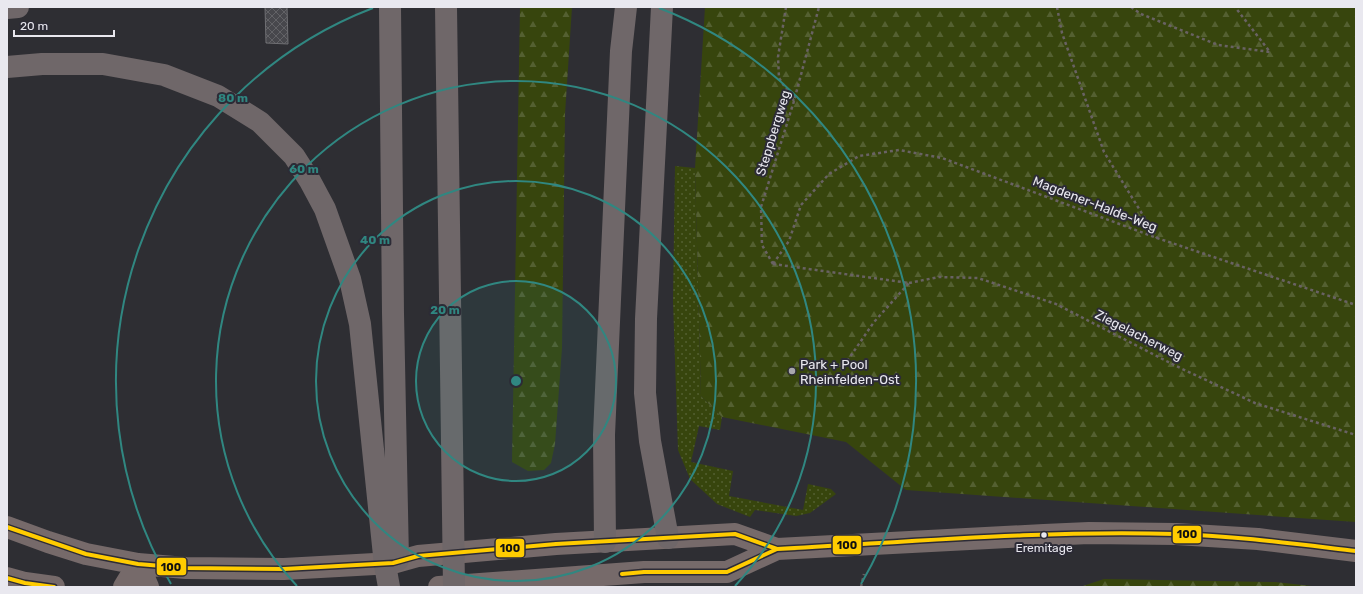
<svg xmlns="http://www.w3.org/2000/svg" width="1363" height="594" font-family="Rubik,sans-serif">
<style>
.green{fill:url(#green-dots)}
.forest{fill:url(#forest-firs)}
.building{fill:url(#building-cross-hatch);stroke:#6f6f73}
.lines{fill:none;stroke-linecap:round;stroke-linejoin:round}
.path{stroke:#696263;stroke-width:2.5;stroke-dasharray:3 3;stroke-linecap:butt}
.major{stroke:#766a6a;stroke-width:22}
.highway{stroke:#6f6769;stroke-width:22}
.bus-1-casing{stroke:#2c2b36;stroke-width:7}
.bus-1{stroke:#fc0;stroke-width:4}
.ring{fill:none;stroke:#308781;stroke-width:2}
.poi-dot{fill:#a8a7ad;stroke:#2c2b36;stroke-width:1.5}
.bus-dot{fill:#e9e8ef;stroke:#2c2b36;stroke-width:1.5}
.labels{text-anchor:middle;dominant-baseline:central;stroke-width:4;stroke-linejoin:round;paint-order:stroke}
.bus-label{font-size:12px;fill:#e9e8ef;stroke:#2c2b36}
.street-label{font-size:13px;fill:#e9e8ef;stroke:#2c2b36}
.poi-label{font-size:13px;fill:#e9e8ef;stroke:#2c2b36;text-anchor:start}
.centre{fill:#308781;stroke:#2c2b36;stroke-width:2}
.ring-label{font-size:12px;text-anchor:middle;font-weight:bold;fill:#308781;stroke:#2c2b36;stroke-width:4;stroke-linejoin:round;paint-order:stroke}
.line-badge{stroke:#2c2b36;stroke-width:1.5}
.pale-badge-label{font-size:11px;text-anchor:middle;font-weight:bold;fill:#111}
</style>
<defs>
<pattern id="green-dots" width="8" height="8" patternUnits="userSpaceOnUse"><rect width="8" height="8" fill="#37450d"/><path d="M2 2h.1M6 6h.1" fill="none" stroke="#546031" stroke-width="1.8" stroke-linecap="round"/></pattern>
<pattern id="forest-firs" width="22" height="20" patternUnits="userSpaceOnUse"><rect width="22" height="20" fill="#37450d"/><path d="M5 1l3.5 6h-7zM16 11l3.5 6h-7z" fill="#546031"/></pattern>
<pattern id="building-cross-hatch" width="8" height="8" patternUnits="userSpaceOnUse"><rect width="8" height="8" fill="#47474c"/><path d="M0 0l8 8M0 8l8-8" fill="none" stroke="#626266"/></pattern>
</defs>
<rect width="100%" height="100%" fill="#2e2e33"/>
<path class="green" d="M675 166 695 168 701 396 722 417 720 430 699 426 691 462 733 471 729 496 803 510 808 484 831 489 836 494 810 513 796 516 755 510 750 517 717 504 690 479 678 450 673 301Z"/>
<path class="forest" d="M520 7H572L565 114 562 348 555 444 551 463 544 470 528 471 512 462Z
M705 7H1356V522L906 490 846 442 722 417 701 396 695 168Z
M1104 579 1275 582 1321 587H1080Z"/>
<path class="building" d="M265 7H287L288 44 266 43Z"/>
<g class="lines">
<path class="path" d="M786 7 778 57 779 78 794 101
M1057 7 1062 33 1104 152 1157 238
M1131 7 1141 14 1218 45 1270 52 1235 7
M773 264 789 241 801 205 829 174 859 156 899 150 942 158 1157 238 1356 305
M773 264 762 245 761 207 794 101 819 7
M773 264 909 283 874 322 841 370
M909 283 939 277 978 278 1056 304 1176 366 1255 403 1356 435
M861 587 864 574"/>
<path class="major" d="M7 527 48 542 86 554 138 564 186 568 284 569 393 563 418 556 556 544 735 534 777 549
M138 564 148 587
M7 578 25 583 54 587
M124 587 138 564
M439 587 644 572H727L777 549 1044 535 1089 533 1176 534 1258 539 1356 551"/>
<path class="highway" d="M390 7 393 313 398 560
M446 7 454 587
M662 7 646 319 645 393 650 441 668 538
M7 8 18 7
M7 67 42 64H103L164 75 218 96 260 122 294 156 310 181 325 209 350 279 360 324 385 565 389 587
M605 542 604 435 621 51 626 7"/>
<defs>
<path id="bus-1" d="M7 527 86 554 138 564 186 568 284 569 393 563 418 556 556 544 735 534 777 549C909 542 1043 530 1176 534 1236 536 1296 544 1356 551
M622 574 644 572H727L777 549 797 548
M7 578 25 583 54 587"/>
</defs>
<use href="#bus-1" class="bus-1-casing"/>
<use href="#bus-1" class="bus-1"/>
</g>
<circle cx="516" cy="381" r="100" fill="#308781" fill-opacity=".12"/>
<g class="ring">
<circle cx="516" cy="381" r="100"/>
<circle cx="516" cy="381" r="200"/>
<path d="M297 586A300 300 0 1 1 735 586"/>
<path d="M171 584A400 400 0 0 1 373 8M659 8A400 400 0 0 1 861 584"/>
</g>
<circle class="poi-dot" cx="792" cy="371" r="4"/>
<circle class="bus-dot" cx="1044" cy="535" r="3.5"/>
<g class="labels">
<g class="bus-label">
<text x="1044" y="548">Eremitage</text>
</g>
<g class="street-label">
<text transform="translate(773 133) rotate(-73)">Steppbergweg</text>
<text transform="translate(1095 204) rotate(21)">Magdener-Halde-Weg</text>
<text transform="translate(1139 335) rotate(27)">Ziegelacherweg</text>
</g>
<g class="poi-label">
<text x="800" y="364">Park + Pool<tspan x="800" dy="15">Rheinfelden-Ost</tspan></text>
</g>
</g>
<circle cx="516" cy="381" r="6" class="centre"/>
<g class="ring-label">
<text x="233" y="102">80 m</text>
<text x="304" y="173">60 m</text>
<text x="375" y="244">40 m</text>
<text x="445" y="314">20 m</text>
</g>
<g class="line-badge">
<rect x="1172" y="525" width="30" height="19" rx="4" fill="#fc0"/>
<rect x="832" y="535" width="30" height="20" rx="4" fill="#fc0"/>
<rect x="495" y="538" width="30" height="20" rx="4" fill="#fc0"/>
<rect x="156" y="557" width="31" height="19" rx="4" fill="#fc0"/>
</g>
<g class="pale-badge-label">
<text x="1187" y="538">100</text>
<text x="847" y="549">100</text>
<text x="510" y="552">100</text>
<text x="171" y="571">100</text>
</g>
<rect width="1363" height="594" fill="none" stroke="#e9e8ef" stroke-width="16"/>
<path d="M14 30v6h100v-6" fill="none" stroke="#e9e8ef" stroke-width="2"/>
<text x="20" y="30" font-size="12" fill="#e9e8ef" stroke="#2c2b36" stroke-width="3" paint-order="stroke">20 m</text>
</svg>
